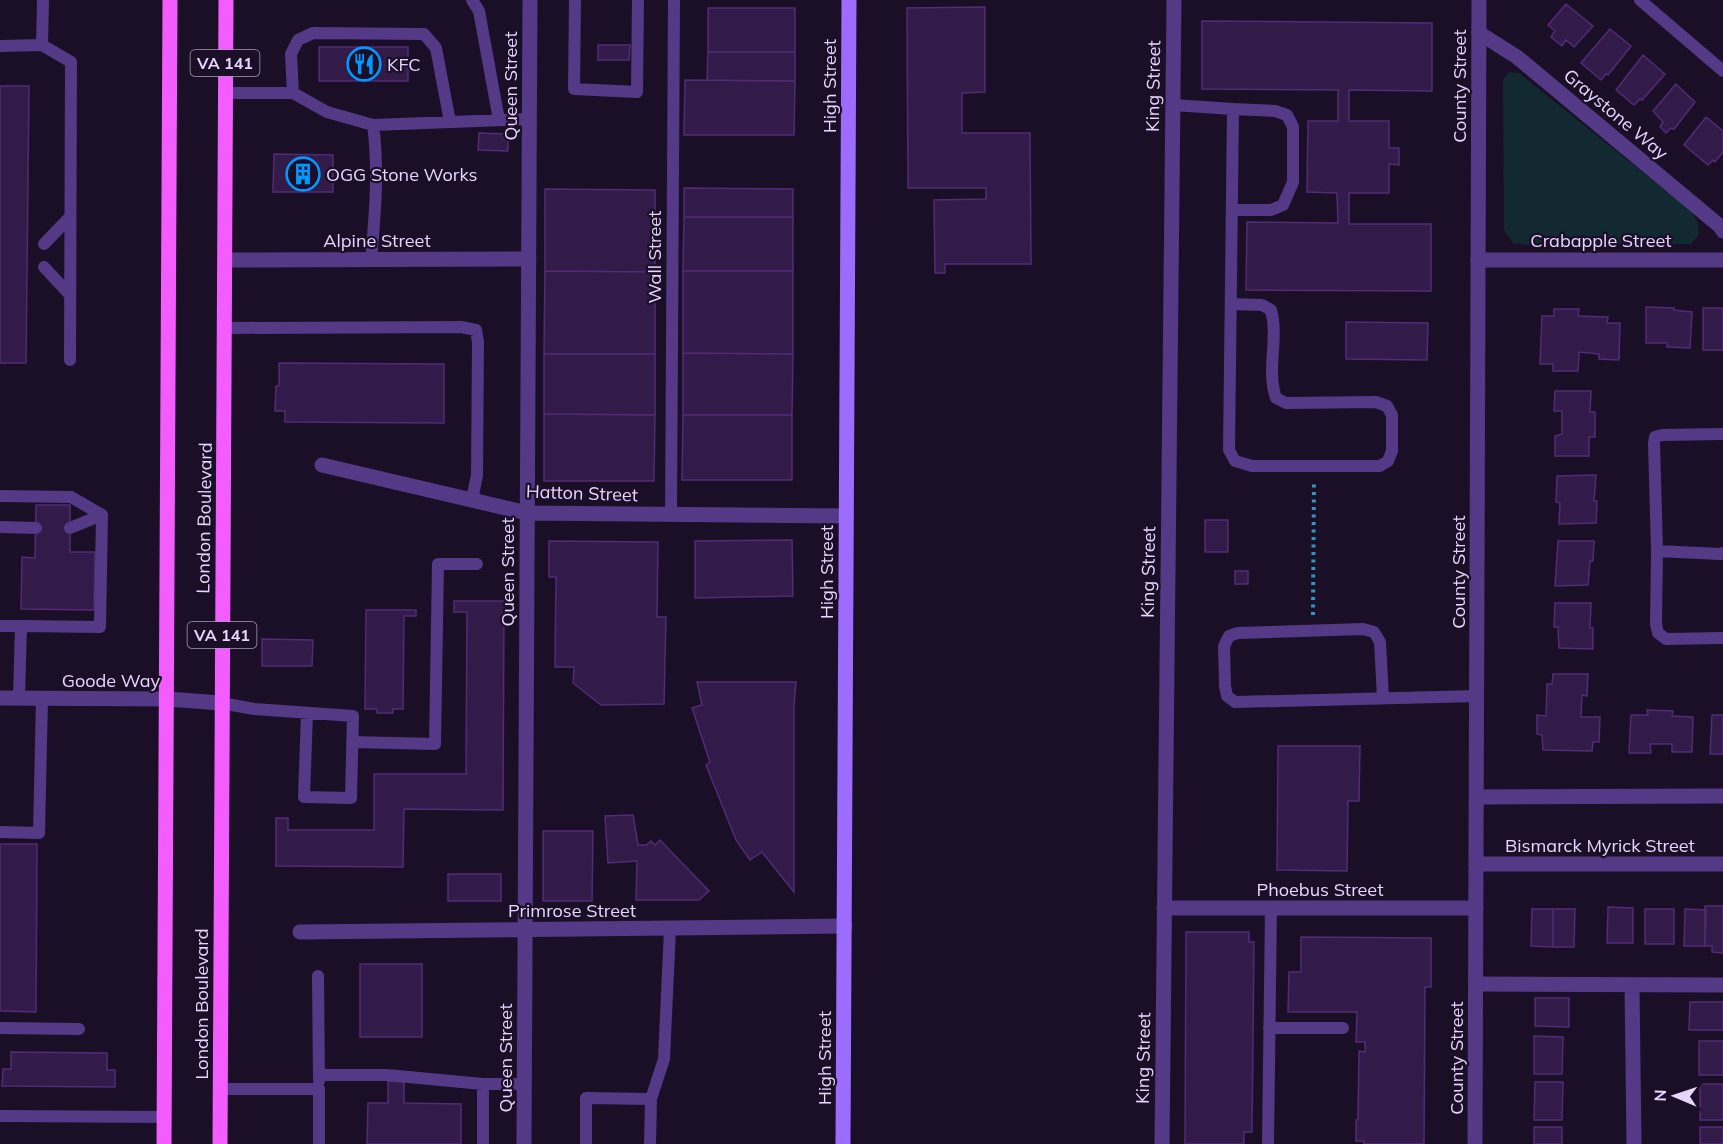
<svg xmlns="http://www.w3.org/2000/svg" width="1723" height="1144" font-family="Mulish,sans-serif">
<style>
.green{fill:#122931}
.building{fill:#321a49;stroke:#512c75;stroke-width:1.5}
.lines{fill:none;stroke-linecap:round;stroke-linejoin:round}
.path{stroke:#2c99bc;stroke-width:4;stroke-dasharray:3 4.5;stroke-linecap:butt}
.service{stroke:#543987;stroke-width:12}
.minor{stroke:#543987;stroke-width:15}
.tertiary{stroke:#543987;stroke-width:15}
.secondary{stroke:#9c6cff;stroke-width:15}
.primary{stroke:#f35cff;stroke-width:15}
.labels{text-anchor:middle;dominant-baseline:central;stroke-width:4.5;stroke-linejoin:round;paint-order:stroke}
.shield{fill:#1a0f27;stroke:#aa9abe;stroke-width:1.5}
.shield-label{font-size:16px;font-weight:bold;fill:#e7d5ff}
.poi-label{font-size:18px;fill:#e7d5ff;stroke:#1a0f27;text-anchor:start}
.street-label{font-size:18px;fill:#e7d5ff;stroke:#1a0f27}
</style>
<rect width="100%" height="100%" fill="#1a0f27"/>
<path class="green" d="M1509 72 1519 73 1692 212 1698 223 1699 234 1691 244 1527 245 1513 243 1504 230 1503 80Z"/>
<path class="building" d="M1566 4 1593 26 1574 47 1566 40 1562 46 1551 37 1555 31 1548 25Z
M985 7V92L962 93V133H1030L1031 264H945V273H935L934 200 986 199V188H908L907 8Z
M708 8H795V52H708Z
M1202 21 1432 23V91L1349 90V121H1389V148H1399V165L1389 164V193H1349V224H1431V291L1246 290 1247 222 1338 223 1337 193 1307 192 1308 121H1338V90L1202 89Z
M1610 29 1631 46 1608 75 1606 74 1601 80 1581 63Z
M598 45H630L629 60H598Z
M319 47H408V81H319Z
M708 52H795V81L707 80Z
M1643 55 1665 74 1642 100 1640 99 1634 105 1616 90Z
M685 80 795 81 794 135H684Z
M1676 84 1695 102 1674 129 1671 128 1666 133 1660 127 1663 122 1653 111Z
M0 86H29L26 363H0Z
M1706 117 1723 131V152L1715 162 1713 160 1708 165 1684 145Z
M479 133 508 134V151L478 150Z
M274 154 333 155V192H273Z
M684 188 793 189V217H684Z
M545 189 655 190V272L545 271Z
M684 217H793V271H683Z
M545 271 655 272V354H544Z
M683 271H793V354L683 353Z
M1646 307 1674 308V310L1692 312 1690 348 1667 347V343H1646Z
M1703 308H1723V350H1703Z
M1554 309H1579L1578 316 1608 317 1607 323H1620L1619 360 1599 359V354L1579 352 1578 371H1553V364H1540L1542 316H1554Z
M1346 322 1428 323 1427 360 1346 359Z
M683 353 793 354 792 415H683Z
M544 354H655V415L544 414Z
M279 363 444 364V423L285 422V411H275L276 386H279Z
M1555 391H1591L1590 412H1595V437H1589V456H1555V436L1562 434V411H1554Z
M544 414 655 415 654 481H544Z
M683 415H792V480H682Z
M1596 475 1594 501H1597L1596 523 1559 524 1560 503 1556 502 1557 476Z
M36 505H70V552H95L94 610 21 609 22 557 35 558Z
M1205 520H1228V552H1205Z
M792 540 793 596 695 598V541Z
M549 541 658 542 657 617H666L664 704 601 705 573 683 574 667H555L556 577H549Z
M1558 541H1594L1593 561H1590L1588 585 1555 586Z
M1235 571H1248V584H1235Z
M454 601H504L503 810 404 809 403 867 276 866V818H288V830H374V774H466L467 612H454Z
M1555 603H1591L1590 628H1593V649L1559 648 1558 627H1554Z
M366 610H416V616H404L403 709H393V713H377V709H365Z
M262 639 313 640 312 666H262Z
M1553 674H1588L1587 696 1582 695 1581 717H1600L1599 742H1593L1592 751 1543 750 1542 735 1537 734V715L1546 716 1547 684H1552Z
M697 682H796L794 705V892L762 852 750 860 736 840 706 765 710 762 692 708 702 705Z
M1647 710 1673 711 1672 716 1693 717 1692 752H1672V744H1650L1651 753H1629L1631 715H1648Z
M1712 715H1723V754H1710Z
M1278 746H1360L1359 801H1348L1347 871 1277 870Z
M633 815 638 845H646L651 841 655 845 660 840 709 891 699 900H636L637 861 608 863 605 816Z
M543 831H593L592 901H543Z
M0 844H37L36 1012 0 1011Z
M448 874H501V901H448Z
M1705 906H1723V953L1712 952V946H1705Z
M1608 907 1633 908V943H1607Z
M1532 909H1553V947L1531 946Z
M1553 909H1575L1574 947H1553Z
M1645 909H1674V944H1645Z
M1685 909 1706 910 1705 946H1684Z
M1186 932H1249V942H1254L1252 1132H1244V1144H1185Z
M1301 937 1431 938V987H1425L1424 1144H1364V1141H1356V1120H1358L1359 1051 1365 1052V1042H1356L1357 1012H1288L1289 972H1301Z
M360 964H422V1037H360Z
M1535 998H1569V1027L1535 1026Z
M1690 1002H1723V1030H1689Z
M1534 1036 1563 1037 1562 1074H1534Z
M1699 1041H1723V1075H1699Z
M11 1052 107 1053V1070H115V1087L2 1086 3 1069H11Z
M388 1081 404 1082V1103L461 1104V1144H367L368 1103H388Z
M1535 1082H1563L1562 1120H1534Z
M1700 1084H1723V1120H1700Z
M1534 1127H1562V1144H1534Z
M1700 1127H1723V1144H1700Z"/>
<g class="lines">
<path class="path" d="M1313 615 1314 481"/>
<path class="service" d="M472 0 479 11 499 120
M575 0 574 89 637 92 638 0
M1640 0 1723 71
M42 45 71 62 70 360
M0 46 42 45 43 0
M225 93H293L327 112 373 125C379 169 375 215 371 260
M293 93 291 54 298 40 313 33 424 34 436 48 450 122
M1173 105 1233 109 1229 450 1235 461 1252 466H1380L1388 461 1392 451V415L1387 406 1376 402 1286 403 1276 398C1266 370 1279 339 1271 310L1262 305 1231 304
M373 125 529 119
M1232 210H1271L1283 205 1293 182V127L1287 115 1275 111 1233 109
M44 244 70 217
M44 267 70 295
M225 328 461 327 476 330 478 342 477 475 472 500
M1723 434 1662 435 1655 437 1654 443 1657 551 1656 624 1658 633 1666 639 1723 638
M0 496 71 497 102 515
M671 515 674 0
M0 527 36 528
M70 528 102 515
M1657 551 1720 554 1723 553
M0 626H21
M19 698 21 626 100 627 102 515
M1383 698 1380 642 1374 632 1363 629 1238 633 1229 636 1224 646 1225 686 1227 696 1235 702 1477 696
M221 703 254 709 353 716 351 798 304 797 307 713
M352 742 435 744 438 564H477
M0 832 39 833 42 699
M318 976 319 1081
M0 1028 79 1029
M1269 1028H1343
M319 1075H387L483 1084H525
M220 1089H319V1144
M0 1116 164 1117
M483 1144V1084
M586 1144V1098L651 1099
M650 1144 651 1099 664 1059 670 929
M1268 1144 1271 908"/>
<path class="minor" d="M1479 33 1517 57 1721 227 1723 231
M225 260 529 259
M1478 260H1723
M322 465 527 513 846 516
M0 698 167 699 221 703
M1477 797 1723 796
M1476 864H1723
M1164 908H1476
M300 932 845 926
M1476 984 1723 985
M1632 985 1634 1144
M524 1144 530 0
M1162 1144 1174 0"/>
<path class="tertiary" d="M1475 1144 1479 0"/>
<path class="secondary" d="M843 1144 849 0"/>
<path class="primary" d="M164 1144 170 0
M220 1144 226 0"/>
</g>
<defs>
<symbol id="restaurant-ring" viewBox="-11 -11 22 22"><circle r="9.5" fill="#1a0f27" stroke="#0199ff" stroke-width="1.5"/><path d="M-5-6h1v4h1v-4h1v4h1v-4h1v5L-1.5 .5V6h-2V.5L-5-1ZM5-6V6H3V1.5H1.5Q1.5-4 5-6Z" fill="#0199ff"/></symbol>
<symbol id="building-ring" viewBox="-11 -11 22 22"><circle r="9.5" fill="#1a0f27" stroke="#0199ff" stroke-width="1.5"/><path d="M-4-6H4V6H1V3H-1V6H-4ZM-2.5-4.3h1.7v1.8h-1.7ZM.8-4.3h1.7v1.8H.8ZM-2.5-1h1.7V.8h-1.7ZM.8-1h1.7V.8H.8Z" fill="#0199ff"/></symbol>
</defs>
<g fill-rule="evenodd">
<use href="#restaurant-ring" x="345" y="45" width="38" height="38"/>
<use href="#building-ring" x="284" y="155" width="38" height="38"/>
</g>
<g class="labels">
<g class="shield">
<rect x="190.5" y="50" width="69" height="26" rx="4.5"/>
<rect x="187.5" y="622" width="69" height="26" rx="4.5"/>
</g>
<g class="shield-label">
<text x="225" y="63">VA 141</text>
<text x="222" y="635">VA 141</text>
</g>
<g class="poi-label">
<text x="387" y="64">KFC</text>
<text x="326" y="174">OGG Stone Works</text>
</g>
<g class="street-label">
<text transform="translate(510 86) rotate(-90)">Queen Street</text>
<text transform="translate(829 86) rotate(-90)">High Street</text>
<text transform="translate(1153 86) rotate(-89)">King Street</text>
<text transform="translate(1459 86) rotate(-90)">County Street</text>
<text transform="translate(1616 114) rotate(40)">Graystone Way</text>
<text x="377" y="240">Alpine Street</text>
<text x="1601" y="240">Crabapple Street</text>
<text transform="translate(654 257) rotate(-90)">Wall Street</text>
<text transform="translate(582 493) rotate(2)">Hatton Street</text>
<text transform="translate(204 518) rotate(-89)">London Boulevard</text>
<text transform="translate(507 572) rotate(-90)">Queen Street</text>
<text transform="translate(826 572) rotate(-90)">High Street</text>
<text transform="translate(1148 572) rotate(-89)">King Street</text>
<text transform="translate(1458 572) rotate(-90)">County Street</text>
<text x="111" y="680">Goode Way</text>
<text x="1600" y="845">Bismarck Myrick Street</text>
<text x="1320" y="889">Phoebus Street</text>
<text x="572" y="910">Primrose Street</text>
<text transform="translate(201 1004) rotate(-90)">London Boulevard</text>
<text transform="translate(505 1058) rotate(-90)">Queen Street</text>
<text transform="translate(824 1058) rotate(-90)">High Street</text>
<text transform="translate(1143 1058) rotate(-89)">King Street</text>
<text transform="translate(1456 1058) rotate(-90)">County Street</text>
</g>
</g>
<g transform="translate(1675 1096) rotate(272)" stroke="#1a0f27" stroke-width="4.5" paint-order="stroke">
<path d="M0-4.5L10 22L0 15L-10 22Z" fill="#e7d5ff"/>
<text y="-9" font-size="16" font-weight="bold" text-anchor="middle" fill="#e7d5ff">N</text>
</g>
</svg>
